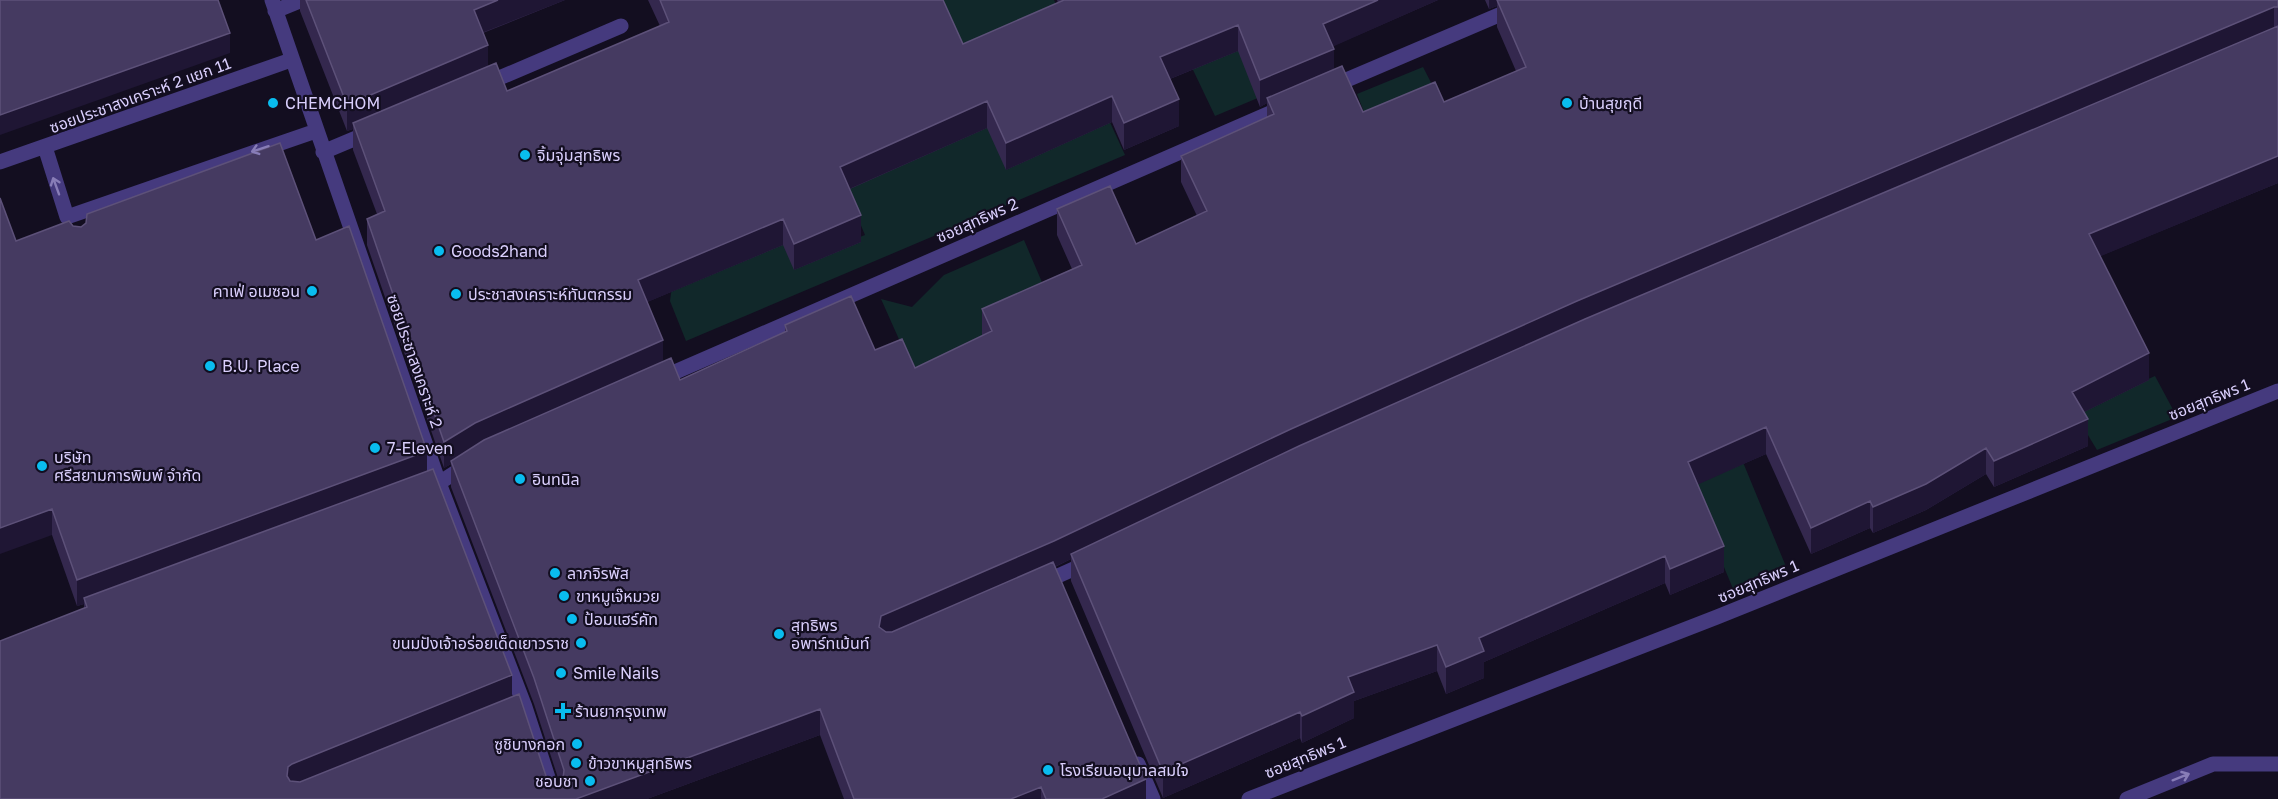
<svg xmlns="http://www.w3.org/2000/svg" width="2278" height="799" font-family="'Golos Text','Noto Sans Thai',sans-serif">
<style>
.green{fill:#11282a}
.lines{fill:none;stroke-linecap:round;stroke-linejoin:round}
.minor{stroke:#453a7e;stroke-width:15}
.wall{fill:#34284e;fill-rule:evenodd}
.shaded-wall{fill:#1f1634}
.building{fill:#453a61;stroke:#5d5179;stroke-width:1.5}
.oneway{stroke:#887db7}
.poi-dot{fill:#09bcef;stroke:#130e20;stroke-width:2}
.labels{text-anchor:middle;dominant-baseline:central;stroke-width:4.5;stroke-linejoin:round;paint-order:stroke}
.street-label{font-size:16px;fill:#dacffd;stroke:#130e20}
.poi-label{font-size:16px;fill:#dacffd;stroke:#130e20;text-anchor:start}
</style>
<rect width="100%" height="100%" fill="#130e20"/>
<path class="green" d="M938 0H1054L1125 155 686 341 670 301 677 249 785 237 798 261 865 235 812 109Z
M1214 15 1305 78 1215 116 1174 30Z
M1423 67 1459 137 1388 174 1357 94Z
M1024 240 1056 315 965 487 881 299 912 307 944 275Z
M2155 376 2177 417 2097 450 2074 412Z
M1740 455 1787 569 1734 591 1687 479Z"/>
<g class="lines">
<path class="minor" d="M272 0 439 483 525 707 555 799
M275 11 302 0
M483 85 621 26
M1330 87 1534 0
M45 147 67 217 316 131
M323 152 373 131
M0 162 291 60
M659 379 1286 106
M419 490 439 483 467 465
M1040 584 1089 562
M1138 764 1153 799
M1249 799 1717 617 2278 391
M2127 799 2213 764H2278"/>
</g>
<path class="wall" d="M300 0H565L483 33 488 66 507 91 660 26 648 0H943L963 44 1058 3 1057 0H1438L1333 46 1334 70 1363 112 1444 102 1516 71 1497 27V6L1489 9 1485 0H2278V183L2100 256 2149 380 2084 412 2088 446 1994 487 1986 474 1926 510 1873 533 1870 528 1811 554 1766 454 1697 484 1724 572 1670 595 1665 583 1484 662V678L1446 694 1437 671 1354 701V718L1302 743 1300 738 1163 798 1071 581V559L1055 567 1146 799H844L820 735 647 799H0L84 608V604L77 606 52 535 16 241 73 226 316 240 427 472 512 696 546 776 549 780 557 782 559 781 534 704 451 487V464L444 468 367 245V219L377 214 353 150V129L347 131 300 11ZM1238 51 1260 107 1267 103V117L1181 156V182L1197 216 1136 244 1057 209V235L1072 269 982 309V336L915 368 875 350 785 325V333L680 380 663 361 647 302 783 245 794 270 861 242 850 189 987 128 1006 170 1112 122 1124 150 1179 126 1170 79Z"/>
<path class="shaded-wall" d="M498 0H565L474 36V10Z
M1378 0H1438L1323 51V24Z
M1489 0H1510H1497V6L1489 9Z
M2274 7V33L1071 554V559L1054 567 881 643 879 627 881 616 1291 429 1577 301Z
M1238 25V51L1160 83V57Z
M230 33V53L0 135V115Z
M488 45V72L353 123V129L347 131V105Z
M1334 49V75L1267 98V103L1260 107V80Z
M1112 96V122L1006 170V143Z
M1179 99V126L1124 150V123Z
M987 101V128L840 193V167Z
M2278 156V183L2089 261V234Z
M861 215V242L794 270V244Z
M783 219V245L638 306V280Z
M663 340V366L451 461V464L444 468V442L475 423Z
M2149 353V380L2072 418V392Z
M2088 419V446L1994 487V461Z
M1766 427V454L1688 489V462Z
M1986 448V474L1926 510 1873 533V507Z
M427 451V477L84 598V604L77 606V580Z
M1870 501V528L1811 554V528Z
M52 509V535L0 554V528Z
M1724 546V572L1670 595V569Z
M1665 556V583L1484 662V678L1446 694V667L1479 638Z
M1437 645V671L1354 701V718L1302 743V716L1348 677Z
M512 675V702L292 790 287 776 288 767 292 764Z
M820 709V735L647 799H576Z
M1300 712V738L1163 798V772Z
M1146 779V799H1102Z
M1041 787V799H1011Z"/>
<path class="building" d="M0 0H218L230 33 0 115Z
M306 0H498L474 10 488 45 347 105Z
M660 0H943L963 44 1064 0H1378L1323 24 1334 49 1260 80 1238 25 1160 57 1179 99 1124 123 1112 96 1006 143 987 101 840 167 861 215 794 244 783 219 638 280 663 340 475 423 444 442 367 219 385 211 353 123 496 63 507 91 669 22Z
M1497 0H2278V7H2274L1577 301 1291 429 1054 541 881 616 879 627 886 632H892L1053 562 1146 779 1102 799H1046L1041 787 1011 799H854L820 709 576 799H0V641L87 607 84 598 433 469 512 675 292 764 288 767 287 776 290 781 300 782 519 694 546 776 549 780 557 782 563 779 564 770 534 678 451 461 484 440 671 358 680 380 787 331 785 325 851 296 875 350 902 339 915 368 992 331 982 309 1082 265 1057 209 1110 186 1136 244 1207 211 1181 156 1274 114 1267 98 1342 66 1363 112 1435 82 1444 102 1526 67Z
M2278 26V156L2089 234 2149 353 2072 392 2088 419 1994 461 1986 448 1926 484 1873 507 1870 501 1811 528 1766 427 1688 462 1724 546 1670 569 1665 556 1479 638 1484 651 1446 667 1437 645 1348 677 1354 692 1302 716 1300 712 1163 772 1071 554 1299 446 1585 319Z
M280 143 316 240 349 226 427 451 77 580 52 509 0 528V198L16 241 69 221 73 226 81 227 86 223 87 214Z"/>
<defs><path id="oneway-shaft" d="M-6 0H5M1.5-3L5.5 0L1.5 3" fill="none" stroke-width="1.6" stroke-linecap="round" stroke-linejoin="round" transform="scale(1.5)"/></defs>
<g class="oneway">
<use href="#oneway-shaft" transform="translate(260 149) rotate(162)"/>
<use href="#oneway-shaft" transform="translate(56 186) rotate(-110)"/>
<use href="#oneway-shaft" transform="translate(2181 777) rotate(-22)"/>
</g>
<g class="poi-dot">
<circle cx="273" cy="103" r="6"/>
<circle cx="1567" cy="103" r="6"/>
<circle cx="525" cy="155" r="6"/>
<circle cx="439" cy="251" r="6"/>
<circle cx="312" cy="291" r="6"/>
<circle cx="456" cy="294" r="6"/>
<circle cx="210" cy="366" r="6"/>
<circle cx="375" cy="448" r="6"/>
<circle cx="42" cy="466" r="6"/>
<circle cx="520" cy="479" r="6"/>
<circle cx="555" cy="573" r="6"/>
<circle cx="564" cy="596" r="6"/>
<circle cx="572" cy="619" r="6"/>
<circle cx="779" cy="634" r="6"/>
<circle cx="581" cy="643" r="6"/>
<circle cx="561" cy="673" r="6"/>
<path d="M560 702h6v6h6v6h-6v6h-6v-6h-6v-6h6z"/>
<circle cx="577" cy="744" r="6"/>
<circle cx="576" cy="763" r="6"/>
<circle cx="1048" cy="770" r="6"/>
<circle cx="590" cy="781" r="6"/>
</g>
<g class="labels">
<g class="street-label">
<text transform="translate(140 95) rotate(-20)">ซอยประชาสงเคราะห์ 2 แยก 11</text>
<text transform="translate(977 220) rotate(-24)">ซอยสุทธิพร 2</text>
<text transform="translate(415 361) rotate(71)">ซอยประชาสงเคราะห์ 2</text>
<text transform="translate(2209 399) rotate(-22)">ซอยสุทธิพร 1</text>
<text transform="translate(1758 581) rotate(-23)">ซอยสุทธิพร 1</text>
<text transform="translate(1305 757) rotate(-22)">ซอยสุทธิพร 1</text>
</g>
<g class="poi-label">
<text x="285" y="103">CHEMCHOM</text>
<text x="1579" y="103">บ้านสุขฤดี</text>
<text x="537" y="155">จิ้มจุ่มสุทธิพร</text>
<text x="451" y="251">Goods2hand</text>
<text x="300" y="291" text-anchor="end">คาเฟ่ อเมซอน</text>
<text x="468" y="294">ประชาสงเคราะห์ทันตกรรม</text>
<text x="222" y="366">B.U. Place</text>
<text x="387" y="448">7-Eleven</text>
<text x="54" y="457">บริษัท<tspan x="54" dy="18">ศรีสยามการพิมพ์ จำกัด</tspan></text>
<text x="532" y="479">อินทนิล</text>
<text x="567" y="573">ลาภจิรพัส</text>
<text x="576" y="596">ขาหมูเจ๊หมวย</text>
<text x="584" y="619">ป้อมแฮร์คัท</text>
<text x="791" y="625">สุทธิพร<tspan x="791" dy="18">อพาร์ทเม้นท์</tspan></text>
<text x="569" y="643" text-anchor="end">ขนมปังเจ้าอร่อยเด็ดเยาวราช</text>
<text x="573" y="673">Smile Nails</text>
<text x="575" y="711">ร้านยากรุงเทพ</text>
<text x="565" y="744" text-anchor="end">ซูชิบางกอก</text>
<text x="588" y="763">ข้าวขาหมูสุทธิพร</text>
<text x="1060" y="770">โรงเรียนอนุบาลสมใจ</text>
<text x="578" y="781" text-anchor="end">ชอบชา</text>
</g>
</g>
</svg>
